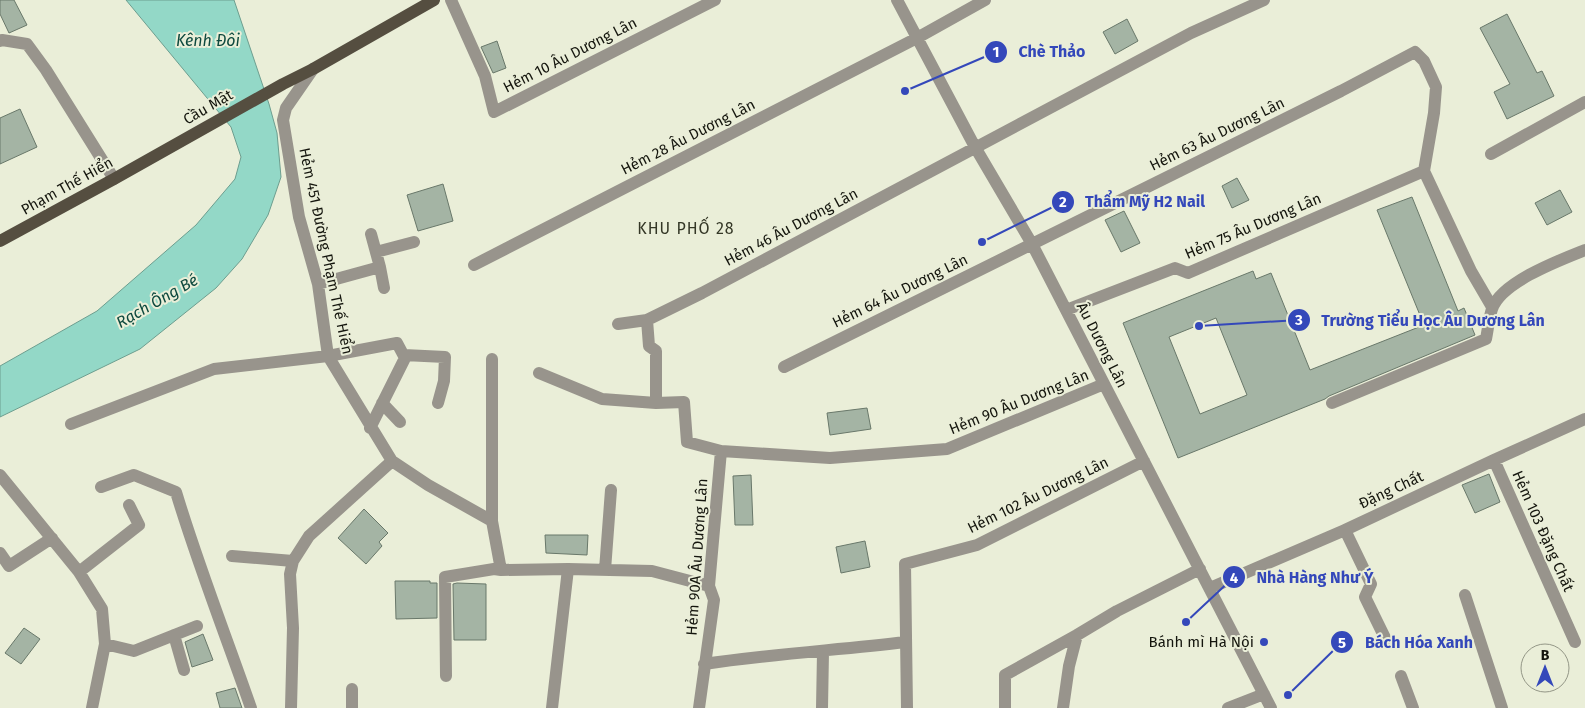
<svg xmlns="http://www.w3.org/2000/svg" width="1585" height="708" font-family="'Fira Sans',sans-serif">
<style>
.water{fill:#93d8c7;stroke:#6d9e8f}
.building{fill:#a4b4a4;stroke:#69786a;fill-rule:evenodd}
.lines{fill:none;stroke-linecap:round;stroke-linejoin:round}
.minor{stroke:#98948c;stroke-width:12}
.major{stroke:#554e40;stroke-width:12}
.poi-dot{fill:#3448ba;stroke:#eaeed8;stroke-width:2}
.labels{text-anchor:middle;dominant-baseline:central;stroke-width:4;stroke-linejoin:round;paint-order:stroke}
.street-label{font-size:15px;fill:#14150d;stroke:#eaeed8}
.poi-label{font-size:15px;fill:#14150d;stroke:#eaeed8;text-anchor:end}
.water-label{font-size:16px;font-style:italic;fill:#0d493e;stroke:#eaeed8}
.neighbourhood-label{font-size:16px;letter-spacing:1px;fill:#343726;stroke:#eaeed8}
.leader{fill:none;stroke:#3448ba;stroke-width:2}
.callout-dot{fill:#3448ba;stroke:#eaeed8;stroke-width:2}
.mark-label{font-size:15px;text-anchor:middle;font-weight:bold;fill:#fff}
.callout-label{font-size:16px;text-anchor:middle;font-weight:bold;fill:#3448ba;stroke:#eaeed8;stroke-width:4;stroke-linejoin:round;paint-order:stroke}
</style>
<rect width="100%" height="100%" fill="#eaeed8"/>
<path class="water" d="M126 0H234L269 104 277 133 281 177 268 215 242 259 216 288 140 349 0 417V366L97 311 196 225 235 179 241 157 231 127Z"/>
<path class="building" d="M0 0H14L27 25 9 33 0 14Z
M1507 14 1537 73 1542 71 1554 96 1507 119 1494 92 1510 84 1480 28Z
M1127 19 1138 41 1115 54 1103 32Z
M497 41 506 68 493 73 481 47Z
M20 109 37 147 0 164V118Z
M1237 178 1249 200 1232 208 1222 186Z
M443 184 453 221 418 231 407 195Z
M1560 190 1572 212 1547 225 1535 203Z
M1412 197 1458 311 1464 308 1475 335 1329 396 1325 399 1178 458 1123 323 1253 271 1256 279 1271 273 1310 370 1424 325 1377 210ZM1216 318 1247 395 1200 414 1169 337Z
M1124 211 1140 243 1121 252 1105 220Z
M867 408 871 429 830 435 827 413Z
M1489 474 1500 502 1475 513 1462 485Z
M751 475 753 525H735L733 476Z
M364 509 388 533 379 542 382 546 366 564 338 538Z
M545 535H588L587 555 546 553Z
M865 541 870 567 841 573 836 547Z
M395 581H430V583H437V618L396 619Z
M457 583 486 584V640H454L453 584Z
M24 628 40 639 21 664 5 653Z
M203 634 213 660 192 667 185 642Z
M235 688 242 708H220L216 693Z"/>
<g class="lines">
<path class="minor" d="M451 0 485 76 494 112 715 0
M897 0 975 147 1032 244 1271 708
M0 41 2 40 27 44 46 70 114 179
M313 69 286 108 283 120 299 217 318 284 328 356 392 461 428 485 492 521 501 570 568 569 552 708
M1491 154 1585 102
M376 252 414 242
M474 265 917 38 985 0
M380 267 384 288
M318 284 380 267 371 234
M1066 310 1175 268 1188 273 1424 171
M647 320 649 346 656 351V403
M618 324 647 320 702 293 1191 33 1264 0
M404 355 445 357 444 381 438 403
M784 367 1341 91 1415 52 1424 61 1436 87 1434 113 1424 171 1471 271 1492 307
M539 373 602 399 656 403 684 402 687 442 721 451 830 458 947 449 1104 384
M382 403 400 422
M1332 403 1486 339C1488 329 1489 318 1492 309 1501 282 1560 260 1585 250
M71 424 214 369 328 356 397 343 405 358 370 428
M1494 460 1575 642
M0 475 79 572 102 609 105 644 92 708
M101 487 134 475 176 492C198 565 226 636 251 708
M492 521V359
M1345 530 1371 584 1365 597 1387 642
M0 553 9 566 52 538
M232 556 293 561
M568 569 652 571 709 586
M605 570 611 490
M79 572 139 525 129 505
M1210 588 1345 530 1494 460 1585 419
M1465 595 1502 708
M174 635 184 670
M105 644 134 651 197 626
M704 664C771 654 839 650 906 642
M446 676 445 577 494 569 501 570
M1401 676 1413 708
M291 708 293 628 290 574 293 561 309 536 392 461
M352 708V689
M699 708 714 600 709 586 721 451
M822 708 823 652
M907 708 905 564 977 545 1144 461
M1005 708V675L1077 635
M1063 708 1069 666 1077 635 1117 611 1200 569
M1228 708 1264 694"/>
<path class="major" d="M0 241 114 179 283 84 313 69 434 0"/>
</g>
<circle class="poi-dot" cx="1264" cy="642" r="5"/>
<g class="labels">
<g class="street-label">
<text transform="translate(570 55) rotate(-27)">Hẻm 10 Âu Dương Lân</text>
<text transform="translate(208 107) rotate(-30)">Cầu Mật</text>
<text transform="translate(1217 134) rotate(-26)">Hẻm 63 Âu Dương Lân</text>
<text transform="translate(688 137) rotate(-27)">Hẻm 28 Âu Dương Lân</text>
<text transform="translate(67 186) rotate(-29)">Phạm Thế Hiển</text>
<text transform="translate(1253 226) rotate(-23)">Hẻm 75 Âu Dương Lân</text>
<text transform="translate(791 227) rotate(-28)">Hẻm 46 Âu Dương Lân</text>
<text transform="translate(326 251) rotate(78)">Hẻm 451 Đường Phạm Thế Hiển</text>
<text transform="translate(900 291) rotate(-26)">Hẻm 64 Âu Dương Lân</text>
<text transform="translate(1102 345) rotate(63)">Âu Dương Lân</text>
<text transform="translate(1019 402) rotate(-22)">Hẻm 90 Âu Dương Lân</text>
<text transform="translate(1391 490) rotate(-25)">Đặng Chất</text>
<text transform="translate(1038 495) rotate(-26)">Hẻm 102 Âu Dương Lân</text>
<text transform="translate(1543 531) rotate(66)">Hẻm 103 Đặng Chất</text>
<text transform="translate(697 557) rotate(-86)">Hẻm 90A Âu Dương Lân</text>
</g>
<g class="poi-label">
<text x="1254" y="642">Bánh mì Hà Nội</text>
</g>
<g class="water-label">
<text x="208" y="40">Kênh Đôi</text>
<text transform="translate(157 301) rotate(-30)">Rạch Ông Bé</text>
</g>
<g class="neighbourhood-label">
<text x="686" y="228">KHU PHỐ 28</text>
</g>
</g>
<path class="leader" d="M905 91L996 52M982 242L1063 202M1199 326L1299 320M1186 622L1234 577M1288 695L1342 642"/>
<g class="callout-dot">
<circle cx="905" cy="91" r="5"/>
<circle cx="982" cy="242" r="5"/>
<circle cx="1199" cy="326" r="5"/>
<circle cx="1186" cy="622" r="5"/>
<circle cx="1288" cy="695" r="5"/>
<circle cx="996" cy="52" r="12"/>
<circle cx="1063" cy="202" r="12"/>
<circle cx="1299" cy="320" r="12"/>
<circle cx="1234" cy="577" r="12"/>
<circle cx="1342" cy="642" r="12"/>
</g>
<g class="mark-label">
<text x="996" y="57">1</text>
<text x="1063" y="207">2</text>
<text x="1299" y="325">3</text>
<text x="1234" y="583">4</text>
<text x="1342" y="648">5</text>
</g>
<g class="callout-label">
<text x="1052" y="57">Chè Thảo</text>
<text x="1145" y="207">Thẩm Mỹ H2 Nail</text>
<text x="1433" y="326">Trường Tiểu Học Âu Dương Lân</text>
<text x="1315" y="583">Nhà Hàng Như Ý</text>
<text x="1419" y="648">Bách Hóa Xanh</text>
</g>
<g transform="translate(1545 668)"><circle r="24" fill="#eaeed8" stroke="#949787"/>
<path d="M0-4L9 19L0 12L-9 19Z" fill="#3448ba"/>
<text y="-8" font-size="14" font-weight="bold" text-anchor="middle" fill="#14150d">B</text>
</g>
</svg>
